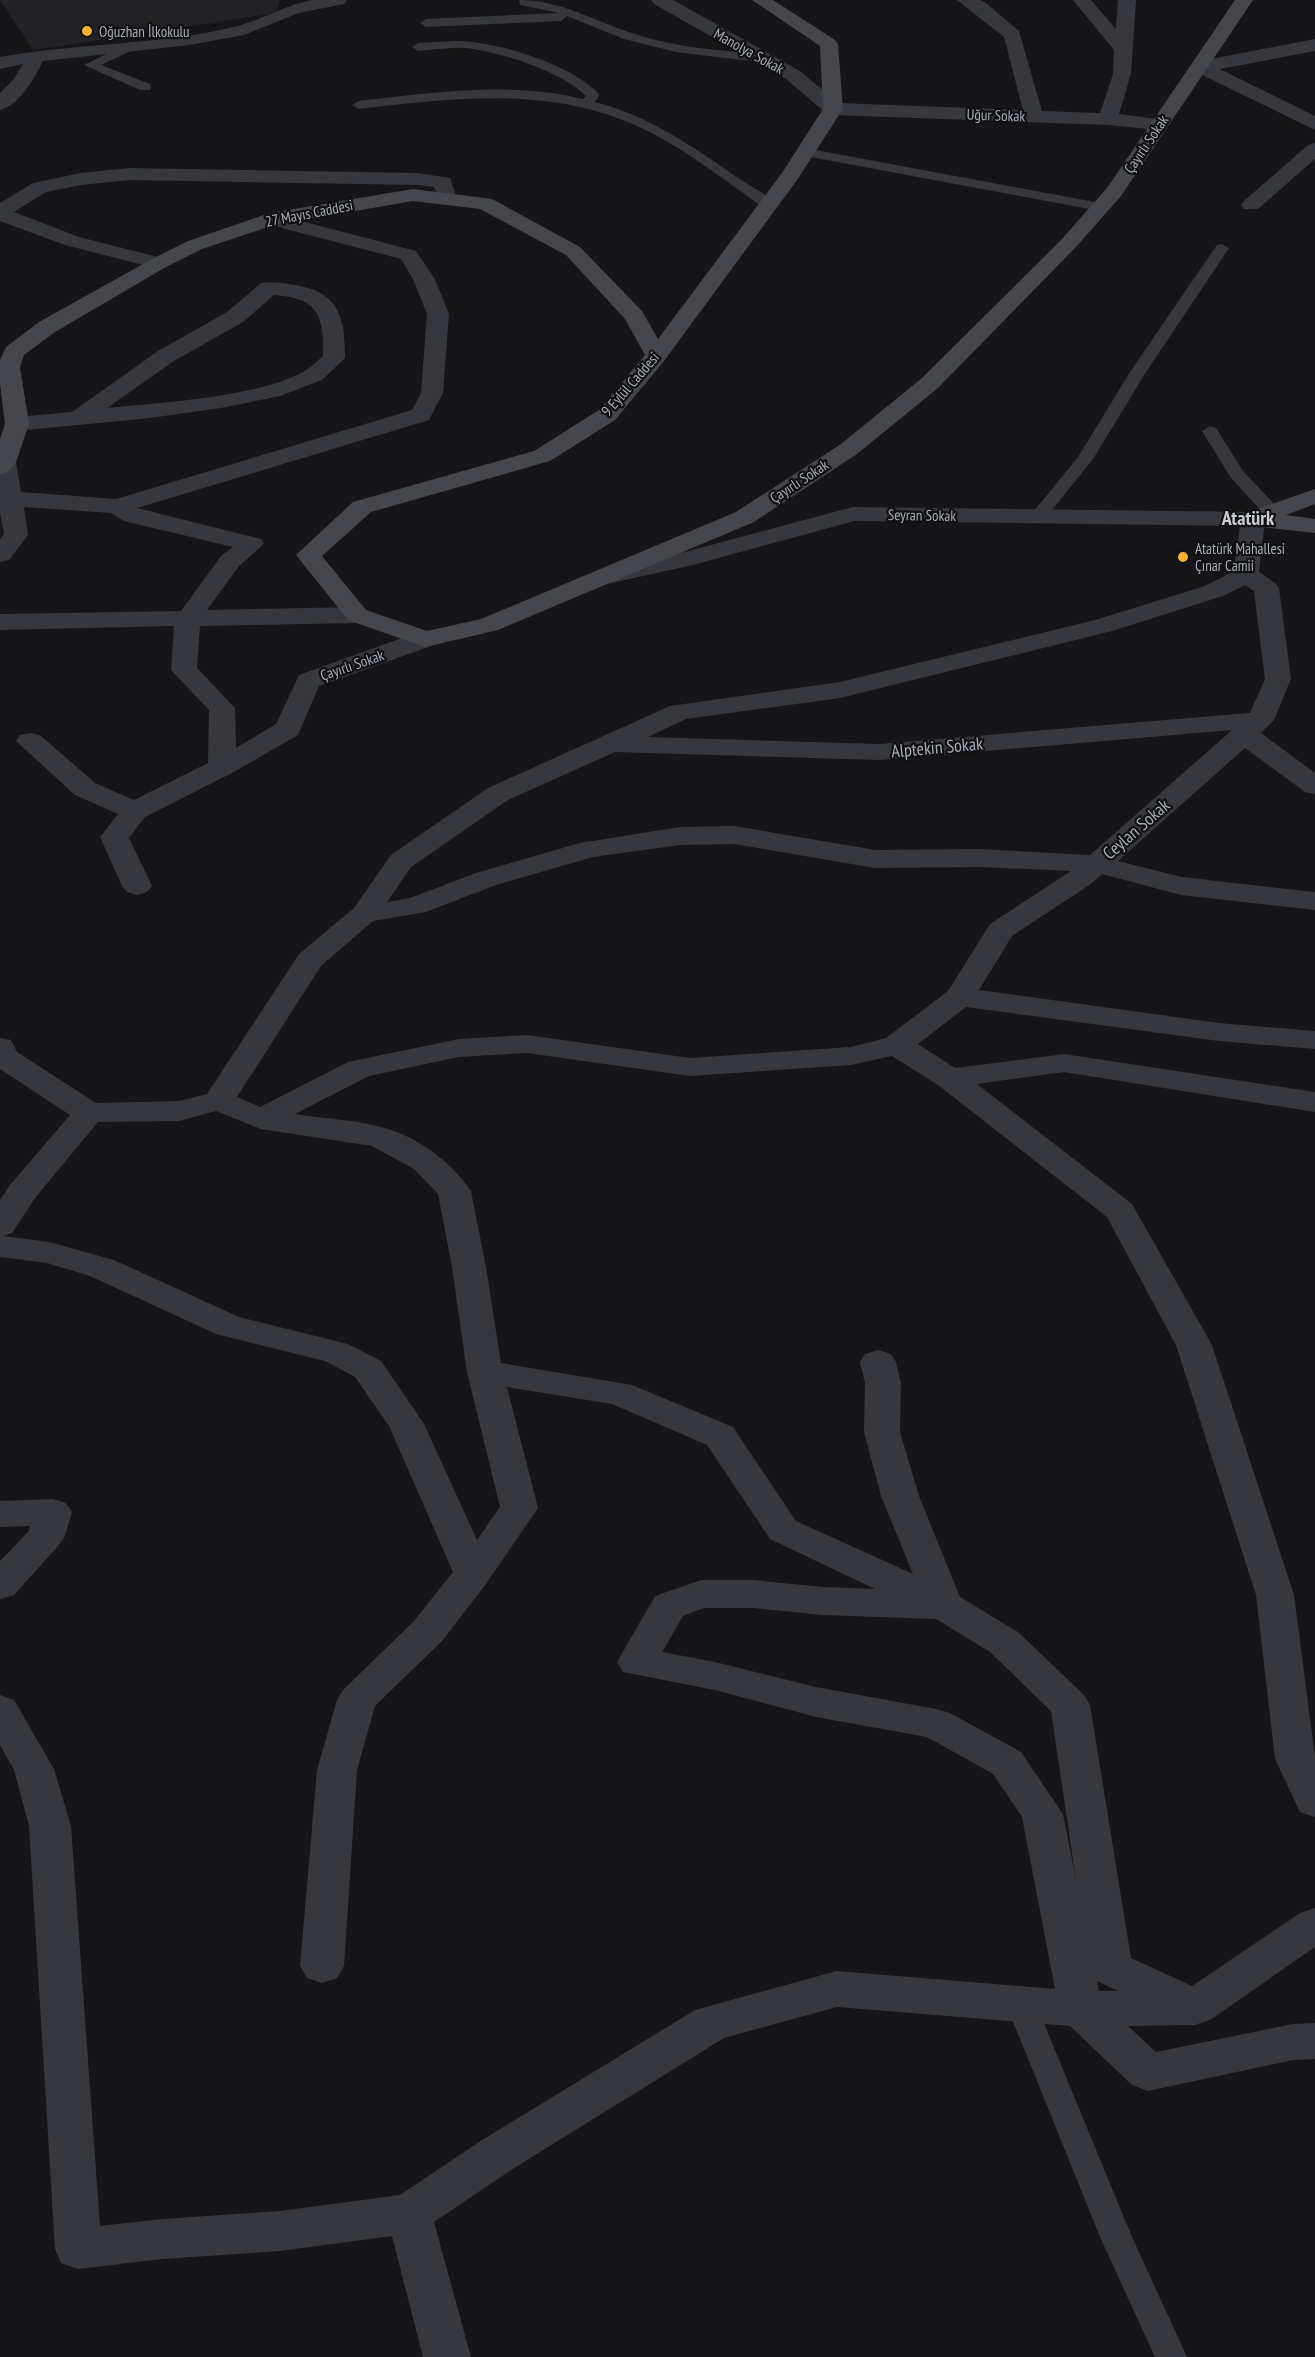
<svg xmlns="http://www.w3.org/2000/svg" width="1315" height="2357" font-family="'PT Sans Narrow',sans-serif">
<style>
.built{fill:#222225}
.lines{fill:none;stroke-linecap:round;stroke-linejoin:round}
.lane{fill:#37383d;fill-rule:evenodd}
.street{fill:#37383d;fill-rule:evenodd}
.secondary{fill:#45474d;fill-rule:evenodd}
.poi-dot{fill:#f2b134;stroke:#111113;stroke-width:2}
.labels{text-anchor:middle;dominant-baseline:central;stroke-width:4.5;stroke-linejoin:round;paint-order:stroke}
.far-poi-label{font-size:15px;fill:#a8adb8;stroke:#111113;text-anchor:start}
.far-street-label{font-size:15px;fill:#a8adb8;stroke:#111113}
.street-label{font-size:18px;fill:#a8adb8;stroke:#111113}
.far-district-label{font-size:20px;font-weight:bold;fill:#c9ccd4;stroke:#111113}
</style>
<rect width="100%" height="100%" fill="#161618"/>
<path class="built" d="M0 0H279L276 13 33 50Z"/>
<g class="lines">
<path class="lane" d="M519 0C561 0 596 22 635 34 675 47 717 51 759 53L765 57 759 61 742 60 676 52 624 39 567 16 561 21 426 27 420 23 426 19 559 13 520 5Z
M456 41C496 41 570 64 598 93L599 96 595 102C650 116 695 148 741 180 752 187 767 194 775 204L773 207H763C722 179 682 146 637 126 549 86 452 98 359 109L352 105 359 101C432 93 511 81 583 99L586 96C563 72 498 51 465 48 449 47 434 50 418 51L412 47 418 43Z
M131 42 137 46 135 49 101 65 150 84 151 87 150 90H140L84 65Z
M805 148 1100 203 1107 207 1100 211 800 155 798 152 800 149Z
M1222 244 1229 248 1148 369 1093 459 1044 520H1032L1030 516 1078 457 1132 369 1217 245Z
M1210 426 1216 428 1243 471 1278 508 1280 512 1278 516H1266L1231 478 1202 431Z
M1021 1992 1032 1995 1036 2004 1132 2237 1187 2357H1155L1100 2237 1006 2004 1010 1995Z"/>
<path class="street" d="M312 0H347L344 4 299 13 244 35 189 45 43 61C34 78 20 105 0 110V93L13 80 23 64 0 69V57C77 43 163 45 238 26 263 19 286 5 312 0Z
M651 0H673L800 71 838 103 1023 110 1004 37 957 0H980L986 3 1019 31 1042 111 1100 113 1113 74 1114 50 1073 0H1091L1116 29 1118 0H1136L1131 74 1119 114 1165 120 1168 124 1165 128 1158 130 1108 125 833 115 826 113 786 79 654 4Z
M1315 39V51L1220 69 1315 116V130L1194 71 1192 67 1194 63 1201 61Z
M1315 143V159L1258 209H1244L1241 205 1244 201 1308 145Z
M129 168 418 173 450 178 457 199 454 203H440L434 187 418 185 129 180 81 185 46 192 14 212 79 237 166 259 170 263 166 267 159 269 65 245 0 221V203L33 183 81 173Z
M270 213 416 251 435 279 449 314 443 393 429 420 137 508 261 539 264 544 239 566 207 610 357 607 366 610 370 615 366 620 357 623 200 626 197 668 235 708 236 748 276 724 299 675 416 633 425 631 434 633 438 639 434 645 319 686 298 735 232 773 145 817 129 838 152 886 147 892 137 895 127 892 122 886 100 837 118 814 75 795 16 741 20 735 30 733 40 735 95 783 134 800 208 763 209 710 171 670 174 626 0 630V614L181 611 221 556 233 547 124 521 111 513 24 507 28 535 9 560 0 562V539L4 534 0 512V456L12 457 16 462 21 492 116 499 412 410 421 393 427 314 413 279 401 259 263 223 260 219 263 215Z
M269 282C326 286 346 298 345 358L322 380 280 396 221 408 150 418 17 431 9 429 5 424 9 419 17 417 72 412 158 351 227 312 261 283ZM274 295C318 298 324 315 323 356 317 361 311 367 305 371 259 397 161 403 107 408L174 361 243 322Z
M853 507 1253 512 1262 514 1265 519 1259 572 1275 583 1279 588 1291 679 1274 720 1261 733 1315 773V794L1305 792 1245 748 1118 861 1182 877 1315 892V910L1181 895 1102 874 1091 884 1012 936 979 990 1219 1023 1315 1031V1049L1219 1041 966 1007 918 1044 955 1068 1064 1054 1315 1092V1112L1064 1072 977 1084 1132 1204 1212 1345 1294 1595 1315 1757V1817L1300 1812 1275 1759 1256 1595 1176 1345 1107 1217 938 1085 892 1056 851 1065 690 1076 527 1053 459 1057 369 1076 295 1114C325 1119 363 1120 391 1130 422 1140 453 1164 471 1191L486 1267 501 1363 632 1385 733 1427 796 1521 913 1574 881 1496 864 1432 865 1383 860 1362 865 1354 878 1350 891 1354 896 1362 901 1383 900 1432 919 1496 960 1597 1018 1632 1084 1695 1090 1705 1131 1958 1192 1986 1300 1913 1315 1908V1947L1210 2020 1195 2025 1128 2026 1156 2052 1293 2024 1315 2023V2059L1293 2060 1148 2091 1132 2085 1070 2026 837 2007 724 2038 511 2170 434 2222 471 2357H423L392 2236 280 2251 162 2259 78 2269 61 2263 55 2249 29 1826 14 1770 0 1745V1695L14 1700 54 1769 71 1826 100 2226 162 2219 280 2211 400 2195 479 2142 695 2010 837 1971 1055 1989 1022 1817 993 1774 927 1737 816 1717 715 1690 623 1672 617 1662 655 1596 701 1580H753L823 1587 875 1589 770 1539 707 1445 612 1404 507 1387 538 1508 486 1584 442 1641 375 1706 357 1770 344 1966 337 1978 322 1983 307 1978 300 1966 317 1770 337 1700 343 1690 414 1621 453 1572 389 1426 355 1377 325 1361 216 1334 90 1276 47 1263 0 1257V1200L10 1185 70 1115 0 1069V1038L11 1040 17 1052 96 1103 179 1101 207 1094 299 954 354 908 391 855 488 788 670 706 840 682 1095 620 1205 586 1234 571 1240 526 854 521 693 565 602 585 593 582 589 577 593 572 681 553ZM1245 585 1254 591 1265 679 1250 713 880 744 648 737 686 719 840 698 1112 631 1223 596ZM1232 730 1090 855 981 849 875 850 735 826 680 827 580 843 476 873 410 898 387 902 411 867 508 800 615 752 880 760ZM735 844 875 868 981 867 1071 871 990 924 948 991 886 1038 851 1047 690 1058 527 1035 459 1039 348 1062 260 1107 237 1097 321 966 373 921 426 912 496 885 593 857 680 845ZM216 1111 261 1129 372 1146 414 1169 438 1194 452 1267 467 1372 500 1507 477 1540 424 1424 381 1361 348 1344 239 1317 114 1260 49 1242 3 1236 12 1233 35 1198 98 1122 179 1121ZM704 1608H753L823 1615 936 1619 990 1652 1051 1711 1076 1880 1063 1814 1021 1752 950 1713 936 1709 816 1687 715 1662 662 1652 683 1616ZM1097 1981 1118 1991H1099Z
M53 1499 66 1503 72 1512 65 1536 59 1545 14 1595 0 1599V1561L29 1531 30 1526 0 1527V1501Z"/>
<path class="secondary" d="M752 0H773L835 40 838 44 843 109 797 180 664 361 615 420 550 461 371 512 322 556 366 610 427 631 481 619 736 512 841 444 922 378 1062 239 1107 188 1235 0H1253L1121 196 1076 247 938 388 857 454 754 522 498 630 425 647 348 620 296 555 353 502 534 451 599 410 645 355 625 319 566 255 480 209 413 201 274 225 202 249 166 267 55 332 24 355 20 367 29 424 16 462 8 472 0 474V439L5 424 0 384V360L6 347 39 322 152 259 188 241 270 213 413 189 492 199 580 247 642 311 658 339 782 173 823 109 820 46Z
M1315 489V504L1286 515 1315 519V533L1253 526 1244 524 1241 519 1244 514Z"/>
</g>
<g class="poi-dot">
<circle cx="87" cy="31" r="6"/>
<circle cx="1183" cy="557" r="6"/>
</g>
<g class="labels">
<g class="far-poi-label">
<text x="99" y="31">Oğuzhan İlkokulu</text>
<text x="1195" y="548">Atatürk Mahallesi<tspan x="1195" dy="17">Çınar Camii</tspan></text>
</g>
<g class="far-street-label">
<text transform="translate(749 51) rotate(29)">Manolya Sokak</text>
<text transform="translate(996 115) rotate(2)">Uğur Sokak</text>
<text transform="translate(1146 144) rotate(-56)">Çayırlı Sokak</text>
<text transform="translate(309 213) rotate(-11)">27 Mayıs Caddesi</text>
<text transform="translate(630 384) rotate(-49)">9 Eylül Caddesi</text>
<text transform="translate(799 481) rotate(-33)">Çayırlı Sokak</text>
<text transform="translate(922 515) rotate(1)">Seyran Sokak</text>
<text transform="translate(352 665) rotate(-19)">Çayırlı Sokak</text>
</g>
<g class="street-label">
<text transform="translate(937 747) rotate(-5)">Alptekin Sokak</text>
<text transform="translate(1136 829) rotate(-41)">Ceylan Sokak</text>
</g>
<g class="far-district-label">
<text x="1248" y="518">Atatürk</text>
</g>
</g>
</svg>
